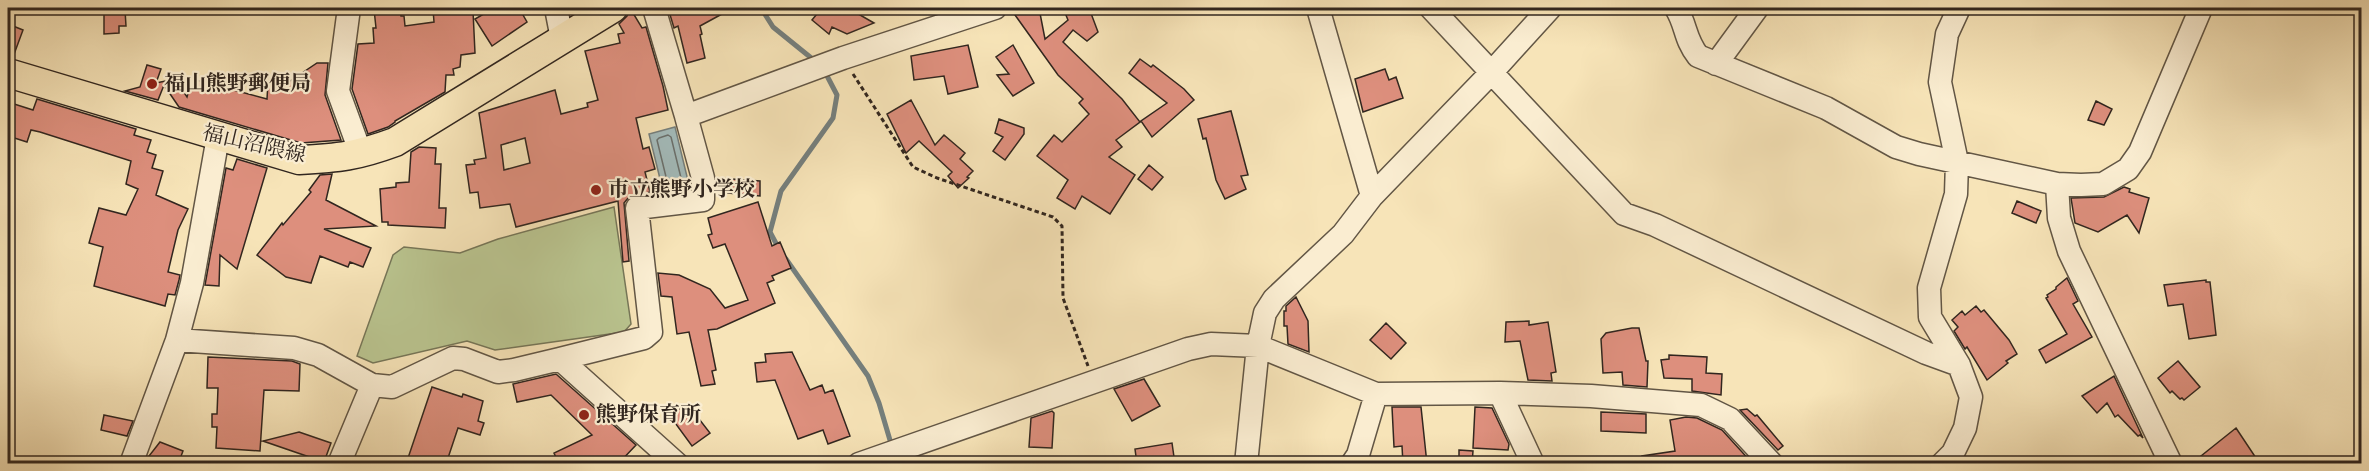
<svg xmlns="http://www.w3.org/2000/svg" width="2369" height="471" font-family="Vollkorn,'Noto Serif JP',serif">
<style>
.green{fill:#bac590;stroke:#767658;stroke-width:1.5}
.water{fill:#a3bbbb;stroke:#757f7d;stroke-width:1.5}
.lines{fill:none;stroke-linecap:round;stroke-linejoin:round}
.shore{stroke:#6a706d;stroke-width:1.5}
.stream{stroke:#757f7d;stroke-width:5}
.building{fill:#dd8f7d;stroke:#31261f;stroke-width:1.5;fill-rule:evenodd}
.minor-casing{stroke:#625645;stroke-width:25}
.major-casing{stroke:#31261f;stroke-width:31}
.path{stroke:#31261f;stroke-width:3;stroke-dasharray:4.5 3;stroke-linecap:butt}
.minor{stroke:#faedd1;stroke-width:22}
.major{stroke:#f7e4b8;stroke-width:28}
.poi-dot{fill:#8f2418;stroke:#faedd1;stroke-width:2}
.labels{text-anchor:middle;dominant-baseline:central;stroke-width:4.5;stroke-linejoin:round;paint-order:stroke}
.poi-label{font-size:21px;font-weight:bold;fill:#31261f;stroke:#faedd1;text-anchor:start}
.street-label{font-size:21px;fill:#31261f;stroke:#faedd1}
</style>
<rect width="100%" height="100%" fill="#f7e4b8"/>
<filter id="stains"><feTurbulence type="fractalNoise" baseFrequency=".00333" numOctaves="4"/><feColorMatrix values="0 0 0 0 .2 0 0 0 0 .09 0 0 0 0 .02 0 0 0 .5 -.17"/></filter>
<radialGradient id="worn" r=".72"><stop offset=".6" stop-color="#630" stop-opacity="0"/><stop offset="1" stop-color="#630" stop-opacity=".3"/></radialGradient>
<path class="green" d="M614 207 631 324 624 332 495 350 467 341 373 363 357 356 393 255 404 247 460 253 498 239Z"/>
<path class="water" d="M675 127 690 189 664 195 649 134Z"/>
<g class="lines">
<path class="shore" d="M668 135 671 137 682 182 680 185 671 187 668 185 657 140 659 138Z"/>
<path class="stream" d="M761 8 773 27 815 61
M779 249 770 232 781 191 833 118 837 95 825 72
M786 259 868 376 879 403 892 447"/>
</g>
<path class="building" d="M104 8 125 10 126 26H119V33L104 34Z
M377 8H400L401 16H404L405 26 434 22 433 9 464 8V12L473 11 475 53 461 55 460 67 453 69 454 75H446L445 92 395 121V122L388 127 368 134 352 89 358 44 374 43 373 28H376L374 9Z
M494 8H519L527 22 492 46 475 19Z
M630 8 642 28 646 27 663 86 668 110 636 118 643 149 649 147 655 169 645 172 650 192 629 197 624 203 629 261 623 262 618 201 516 227 510 204 480 208 478 192 470 193 466 165 475 164 474 160 486 158 479 113 555 90 561 114 588 107 587 103 598 100 585 51 620 43 618 34 624 33 619 24 627 16ZM525 138 530 163 504 170 501 145Z
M668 8H733L700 26 702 34 700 35 705 58 687 63 678 26 674 28Z
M1010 8H1039L1045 39 1068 20 1063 8H1089L1098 32 1087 41 1073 30 1063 42 1122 99 1140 122 1116 140 1122 147 1109 157 1135 175 1110 214 1082 196 1075 209 1057 198 1068 180 1037 156 1054 135 1062 142 1089 114 1079 103 1083 99 1058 75Z
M821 9 848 8 874 23 847 34 832 27 829 34 812 20Z
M8 24 23 30 13 57H8Z
M968 45 978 87 948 94 944 76 914 80 911 56Z
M1013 45 1034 83 1013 96 997 75 1009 74 996 57Z
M1140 59 1151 67 1153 65 1184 89 1194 100 1152 137 1141 121 1167 103 1129 73Z
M317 63H328L325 95 341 140 301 143 179 107 164 85 158 100 125 91 140 87 147 65 161 69 156 83 175 79 187 97 192 79 267 99 268 82 287 83Z
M1385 69 1389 80 1396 77 1403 98 1363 112 1355 79Z
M37 99 136 129 134 135 151 140 147 152 156 155 152 168 163 171 156 195 188 209 178 230 168 272 180 275 179 280 175 295 168 294 165 306 94 286 103 247 89 243 99 208 126 215 138 189 126 184 131 161 40 132 31 130 27 142 8 136V102L33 110Z
M911 100 935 145 944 135 965 153 960 159 973 171 967 177 969 178 958 188 948 176 952 172 919 141 906 153 887 114Z
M2096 101 2112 109 2104 125 2088 120Z
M1231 111 1248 175 1241 176 1246 189 1225 199 1216 180 1206 138 1203 139 1198 119Z
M999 119 1024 128V134L1005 160 993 151 1003 137 995 133Z
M419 147 436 148 435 164H441L439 208H446L445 228 388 225V222H382L380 189 396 187V183L409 182 411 152Z
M237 159 267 168 237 269 220 255 219 286 205 285 226 168 233 170Z
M1149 165 1163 177 1152 190 1138 179Z
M332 174 326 200 376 226 324 229 371 248 363 267 350 262 348 267 320 256 311 283 286 277 257 255 282 223 283 225 311 192 309 190 320 175Z
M717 178 760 181V196L717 192Z
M2124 187 2130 189 2129 192 2149 198 2139 233 2127 215 2098 232 2075 223 2071 198 2104 197Z
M2017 201 2041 211 2036 223 2012 213Z
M758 202 772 246 780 242 791 268 772 276 774 280 767 283 775 303 717 329 708 330 716 370 712 371 715 384 701 386 689 332 677 334 672 297 661 296 658 273 679 275 710 289 725 308 748 300 725 244 713 248 708 235 712 234 708 218Z
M2067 278 2078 301 2073 304 2092 337 2046 363 2039 350 2067 334 2046 298 2048 297 2047 295 2056 289V287Z
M2206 280V282H2210L2216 335 2189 339 2183 304 2168 306 2164 285Z
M1296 297 1308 321 1309 352 1288 344 1287 326H1284V311H1286V306Z
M1976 306 1981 312 1984 310 2009 340 2017 354 2006 361 2008 363 1987 380 1967 347 1965 349 1954 331 1958 327 1952 320 1962 311 1965 315Z
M1529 321V325L1548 322 1556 372 1551 373 1552 381 1528 380 1520 341 1505 342 1506 322Z
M1386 323 1406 343 1391 359 1370 340Z
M1632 328H1639L1646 361H1648L1647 387 1623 385 1622 372 1603 373 1601 339 1606 333Z
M792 352 810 390 822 385 825 393 833 390 850 436 828 444 823 430 798 439 775 380 757 382 755 363 766 362 765 354Z
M1669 355 1707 357 1706 373 1722 374 1721 395 1692 391V379L1664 378 1661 360 1669 359Z
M208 357 292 361 300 364 299 391 264 390 260 451 216 448 217 427H212V414H217L218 388H207Z
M2178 361 2200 387 2184 400 2182 398 2180 399 2172 391 2170 393 2158 378Z
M556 374 636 445 618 464H559L554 453 592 435 551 395 517 402 513 384Z
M2114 376 2143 438 2140 435 2138 436 2118 415 2115 417 2107 403 2097 413 2082 396Z
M1144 379 1160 406 1132 421 1114 389Z
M432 387 462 397 463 394 483 401 478 421 484 423 480 435 458 428 446 464H406Z
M689 406 710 433 692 446 670 416 682 407 684 410Z
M1392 407H1421L1427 464H1403L1402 446 1394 447Z
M1475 407 1492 408 1509 444 1508 450 1473 448Z
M1747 409 1755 416 1757 415 1783 446 1778 450 1740 410Z
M1052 411 1054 413 1052 448 1029 447 1031 418Z
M1601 412 1646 414V433L1601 431Z
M104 415 133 421 127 436 101 430Z
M1686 417 1697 418 1722 430 1753 464H1643L1642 456 1675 451 1670 420Z
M2236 428 2260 464H2222L2218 458 2211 464H2191Z
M299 432 331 443 324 462 263 441Z
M160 442 183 451 178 464H146L149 456Z
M1172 443 1175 464H1137L1135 449Z
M1459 450 1473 451 1472 464H1459Z"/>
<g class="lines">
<defs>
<path id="minor" d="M349 8 338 91 361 154
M556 8 562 39
M654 8 686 116 843 58 995 8
M1318 8 1372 196
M1431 8 1624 214 1655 225 1926 353 1959 365
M1676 8C1687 26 1684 38 1698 56L1826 108 1896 147 1919 154 2057 184 2081 185 2103 184 2128 169 2140 152 2201 8
M1716 64 1757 8
M2057 184 2059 218 2069 251 2171 464
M177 340 294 348 318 355 372 385 392 387 453 358 464 359 498 372 514 370 560 359 677 464
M560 359 644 338 651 332 637 208 703 200V178L686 116
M1500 393 1533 464
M131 464 177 340 192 283 218 137
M339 464 372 385
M859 464 1188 349 1211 344 1258 346 1376 394 1500 393 1591 396 1701 405 1730 419 1772 464
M1246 464 1258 346 1265 313 1274 299 1343 234 1372 196 1491 73 1550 8
M1352 464 1358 455 1376 394
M1942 464 1953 453 1965 428 1971 397 1959 365 1930 317 1929 288 1956 194 1957 162 1940 82 1947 34 1959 8"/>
<path id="major" d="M8 73 299 160C339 158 357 156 395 142L613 8"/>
</defs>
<use href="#minor" class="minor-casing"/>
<use href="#major" class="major-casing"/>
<path class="path" d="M853 74 913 167 937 178 1053 217 1062 226 1063 298 1088 366"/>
<use href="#minor" class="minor"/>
<use href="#major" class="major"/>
</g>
<g class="poi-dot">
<circle cx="152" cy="84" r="6"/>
<circle cx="596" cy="190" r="6"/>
<circle cx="584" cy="415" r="6"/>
</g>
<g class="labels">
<g class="poi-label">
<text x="164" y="84">福山熊野郵便局</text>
<text x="608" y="190">市立熊野小学校</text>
<text x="596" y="415">熊野保育所</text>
</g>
<g class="street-label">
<text transform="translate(254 145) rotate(13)">福山沼隈線</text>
</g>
</g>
<rect width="2369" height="471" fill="none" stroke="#f7e4b8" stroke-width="30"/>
<rect x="9" y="9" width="2351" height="453" fill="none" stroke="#31261f" stroke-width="3"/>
<rect x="15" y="15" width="2339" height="441" fill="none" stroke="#31261f" stroke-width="1.5"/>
<rect width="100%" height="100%" filter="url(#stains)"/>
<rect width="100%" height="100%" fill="url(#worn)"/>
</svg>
